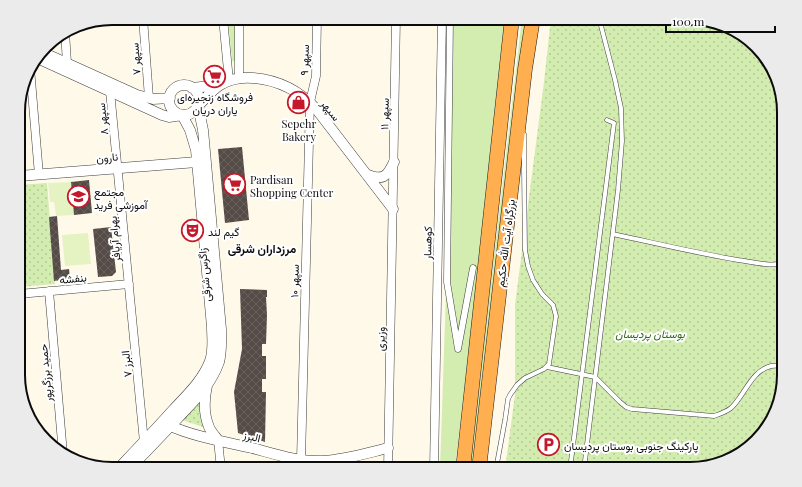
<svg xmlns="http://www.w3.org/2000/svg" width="802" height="487" font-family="'Playfair Display',Vazirmatn,serif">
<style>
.park{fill:url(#park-dots)}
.garden{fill:#d3ecb0}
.pitch{fill:#e5f3c3}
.building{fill:url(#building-cross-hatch)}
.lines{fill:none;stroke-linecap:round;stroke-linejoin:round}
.service-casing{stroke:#3e3e3e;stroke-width:5}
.pedestrian-casing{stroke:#3e3e3e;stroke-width:7}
.minor-casing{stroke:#3e3e3e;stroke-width:9}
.tertiary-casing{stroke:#3e3e3e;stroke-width:11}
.trunk-casing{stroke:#1c1c1c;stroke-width:15}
.service{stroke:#fff;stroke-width:4}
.pedestrian{stroke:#fff;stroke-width:6}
.minor{stroke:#fff;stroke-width:8}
.tertiary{stroke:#fff;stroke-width:10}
.trunk{stroke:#ffaf50;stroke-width:14}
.labels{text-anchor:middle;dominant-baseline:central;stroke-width:4;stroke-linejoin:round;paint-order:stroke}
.street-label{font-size:11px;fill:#0b0b0b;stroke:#fff}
.poi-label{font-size:11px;fill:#0b0b0b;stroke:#fff;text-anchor:start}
.park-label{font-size:11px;font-style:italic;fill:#2c6717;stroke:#fff}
.neighbourhood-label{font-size:12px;font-weight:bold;fill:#0b0b0b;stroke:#fff}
.rim{fill:none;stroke:#0b0b0b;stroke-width:2}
</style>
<defs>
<pattern id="park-dots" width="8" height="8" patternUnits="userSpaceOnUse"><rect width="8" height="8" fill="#d3ecb0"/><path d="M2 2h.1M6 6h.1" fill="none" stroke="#b4c996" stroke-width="1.8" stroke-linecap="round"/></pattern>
<pattern id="building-cross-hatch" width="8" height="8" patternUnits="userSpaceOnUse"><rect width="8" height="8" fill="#554b47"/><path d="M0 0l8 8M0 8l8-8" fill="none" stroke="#68605d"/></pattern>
</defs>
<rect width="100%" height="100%" fill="#fff9e9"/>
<path class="park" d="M551 18H690L737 31 768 60 784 106V381L771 422 737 456 696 469H505L515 395V305L544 82Z
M47 183 55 284 19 287V185Z
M201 401C200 413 201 418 206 428L182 420Z"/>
<path class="garden" d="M228 18H236V61H232Z
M450 18H507L455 469H440L446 293Z
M522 18H526L474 469H469Z"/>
<path class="pitch" d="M71 182 74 215 56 216 54 202H50L48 183Z
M88 233 91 264 65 266 62 235Z"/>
<path class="building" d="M242 147 249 220 225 223 218 149Z
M89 180 92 213 74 215 71 182Z
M57 216 61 270 69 269 70 279 54 281 49 217Z
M111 227 116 272 112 276 98 277 93 229Z
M240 289 267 290V297H266L267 315 266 344H262V356H266V379H262V392H266L265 442 238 433 234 392 242 349Z"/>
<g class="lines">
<defs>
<path id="service" d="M613 234C655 243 696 253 738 260 752 262 771 267 784 263
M547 367 595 377 620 402 626 407 632 409 714 416C720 414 726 412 731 408 745 395 751 371 771 366 775 365 780 366 784 365
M496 469 505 420 508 399 510 395 517 385 525 378 544 369 549 364 556 316 553 305 542 294 533 280 528 266 525 250 524 169V134
M570 469 614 123 607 120
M584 469 618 190 622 141 621 108 615 80 599 18"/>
<path id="pedestrian" d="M450 18 447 282 458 349 473 268"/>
<path id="minor" d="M143 18 149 98
M223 18 229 81
M239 18V78
M65 32 67 63
M30 68 39 175
M110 91 144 442
M49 291 63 454
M19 294 129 284
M218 440 221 469
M302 469 301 460 310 102 316 76 317 18
M388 469 396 18
M434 469 442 18"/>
<path id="tertiary" d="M42 52 137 95 153 99 170 98
M37 58 162 115 169 117 182 115 190 130 196 150 212 327C212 338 214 350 210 361 203 380 187 395 173 410 155 430 136 450 118 469
M169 100a15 15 0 1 1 30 0a15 15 0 1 1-30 0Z
M192 88 220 85
M366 174C383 181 387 177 394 162
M19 176 197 162
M207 386C204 399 204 415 209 427 211 432 215 436 218 440
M166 424C191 436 225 442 252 448 275 454 298 462 322 461 344 460 367 453 388 448
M129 469C146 452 162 435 178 418 194 401 211 385 219 362 222 351 221 340 221 329L203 130 198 106C205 99 212 90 220 85 230 79 242 77 253 78 278 80 300 91 317 110L393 209"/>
<path id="trunk" d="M463 469 512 18
M479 469 525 69 533 18"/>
</defs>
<use href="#service" class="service-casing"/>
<use href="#pedestrian" class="pedestrian-casing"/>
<use href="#minor" class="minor-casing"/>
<use href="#tertiary" class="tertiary-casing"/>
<use href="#trunk" class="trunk-casing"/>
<use href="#service" class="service"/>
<use href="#pedestrian" class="pedestrian"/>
<use href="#minor" class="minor"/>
<use href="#tertiary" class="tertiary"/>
<use href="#trunk" class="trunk"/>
</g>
<defs>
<symbol id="supermarket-ring" viewBox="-11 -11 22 22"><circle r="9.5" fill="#fff" stroke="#c5192b" stroke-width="1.5"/><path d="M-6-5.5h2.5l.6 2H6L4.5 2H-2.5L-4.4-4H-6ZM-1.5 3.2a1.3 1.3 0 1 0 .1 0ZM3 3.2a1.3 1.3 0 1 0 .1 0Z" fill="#c5192b"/></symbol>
<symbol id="shop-ring" viewBox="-11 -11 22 22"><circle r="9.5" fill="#fff" stroke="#c5192b" stroke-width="1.5"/><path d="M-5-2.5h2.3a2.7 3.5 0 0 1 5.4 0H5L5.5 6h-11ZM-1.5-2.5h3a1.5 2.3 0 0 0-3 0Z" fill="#c5192b"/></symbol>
<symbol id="school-ring" viewBox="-11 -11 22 22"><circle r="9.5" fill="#fff" stroke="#c5192b" stroke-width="1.5"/><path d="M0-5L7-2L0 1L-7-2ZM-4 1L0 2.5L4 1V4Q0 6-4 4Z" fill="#c5192b"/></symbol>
<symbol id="theatre-ring" viewBox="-11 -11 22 22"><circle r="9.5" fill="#fff" stroke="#c5192b" stroke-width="1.5"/><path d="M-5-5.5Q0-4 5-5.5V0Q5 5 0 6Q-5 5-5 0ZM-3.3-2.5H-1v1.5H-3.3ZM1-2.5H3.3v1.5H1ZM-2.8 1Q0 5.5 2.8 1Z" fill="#c5192b"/></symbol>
<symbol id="parking-ring" viewBox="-11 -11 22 22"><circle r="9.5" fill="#fff" stroke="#c5192b" stroke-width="1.5"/><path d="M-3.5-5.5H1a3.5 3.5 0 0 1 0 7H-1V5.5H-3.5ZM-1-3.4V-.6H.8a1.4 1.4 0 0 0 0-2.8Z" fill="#c5192b"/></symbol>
</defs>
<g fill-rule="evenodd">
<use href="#supermarket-ring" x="202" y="64" width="25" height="25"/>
<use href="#shop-ring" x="286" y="90" width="25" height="25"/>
<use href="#supermarket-ring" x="222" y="172" width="25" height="25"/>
<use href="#school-ring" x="66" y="184" width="25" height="25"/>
<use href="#theatre-ring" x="180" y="218" width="25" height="25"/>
<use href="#parking-ring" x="536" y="432" width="25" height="25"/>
</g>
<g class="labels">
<g class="street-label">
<text transform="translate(135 59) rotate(-94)">سپهر ۷</text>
<text transform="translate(304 60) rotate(-88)">سپهر ۹</text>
<text transform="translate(331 110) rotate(52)">سپهر</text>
<text transform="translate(384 114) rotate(-89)">سپهر ۱۱</text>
<text transform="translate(102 119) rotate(-96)">سپهر ۸</text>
<text transform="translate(107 157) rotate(-5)">نارون</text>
<text transform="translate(114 239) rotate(-95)">بهرام آریافر</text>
<text transform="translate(427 243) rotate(-89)">کوهسار</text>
<text transform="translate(505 243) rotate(-83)">بزرگراه آیت الله حکیم</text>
<text transform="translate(204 275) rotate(-95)">زاگرس شرقی</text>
<text transform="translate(73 278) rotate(-5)">بنفشه</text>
<text transform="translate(294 281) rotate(-89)">سپهر ۱۰</text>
<text transform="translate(380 339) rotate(-89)">وزیری</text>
<text transform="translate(126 364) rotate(-96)">البرز ۷</text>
<text transform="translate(45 373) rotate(-95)">حمید برزگرپور</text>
<text transform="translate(252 436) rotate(13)">البرز</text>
</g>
<g class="poi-label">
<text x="215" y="96" text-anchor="middle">فروشگاه زنجیره‌ای<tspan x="215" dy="13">یاران دریان</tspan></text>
<text x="299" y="123" text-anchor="middle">Sepehr<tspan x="299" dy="13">Bakery</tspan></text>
<text x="250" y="179">Pardisan<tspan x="250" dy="13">Shopping Center</tspan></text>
<text x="94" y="191">مجتمع<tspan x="94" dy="13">آموزشی فرید</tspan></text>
<text x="208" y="231">گیم لند</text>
<text x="564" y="445">پارکینگ جنوبی بوستان پردیسان</text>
</g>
<g class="park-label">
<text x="650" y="333">بوستان پردیسان</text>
</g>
<g class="neighbourhood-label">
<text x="262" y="248">مرزداران شرقی</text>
</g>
</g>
<path d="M0 0H802V487H0ZM112 25H690A87 87 0 0 1 777 112V375A87 87 0 0 1 690 462H112A87 87 0 0 1 25 375V112A87 87 0 0 1 112 25Z" fill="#ebebeb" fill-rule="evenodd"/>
<path class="rim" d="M112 25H690A87 87 0 0 1 777 112V375A87 87 0 0 1 690 462H112A87 87 0 0 1 25 375V112A87 87 0 0 1 112 25Z"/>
<path d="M666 26v6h109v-6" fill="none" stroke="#0b0b0b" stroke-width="2"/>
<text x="672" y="26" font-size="12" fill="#0b0b0b" stroke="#ffffff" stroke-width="3" paint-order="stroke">100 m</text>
</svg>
